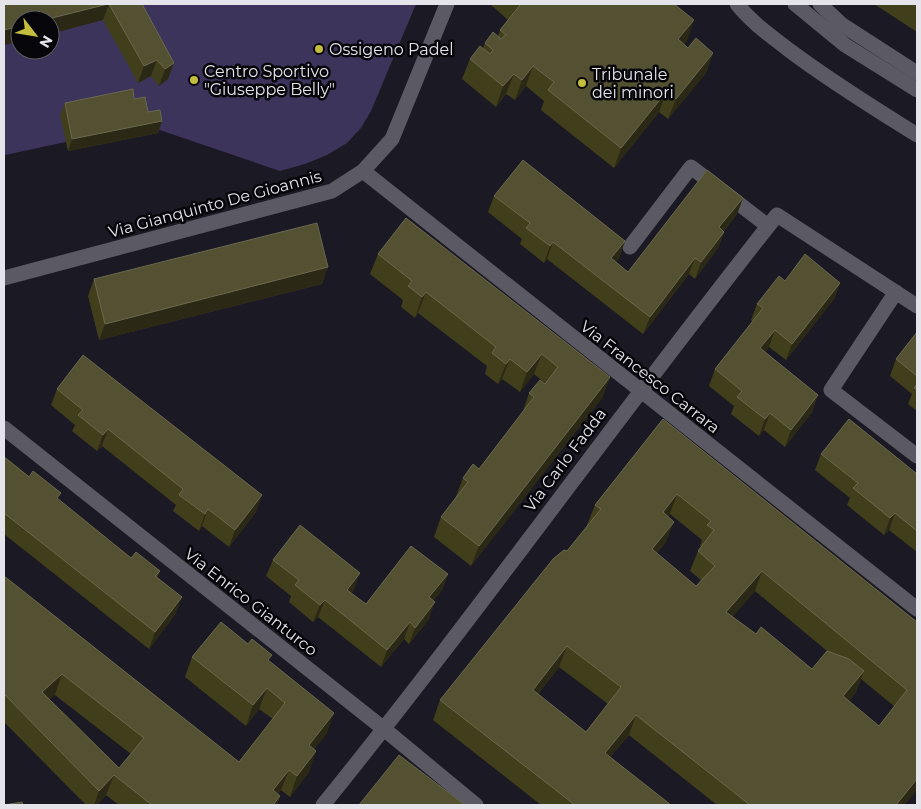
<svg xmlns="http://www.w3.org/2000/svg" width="921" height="809" font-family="Montserrat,sans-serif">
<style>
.grass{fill:#3d345b;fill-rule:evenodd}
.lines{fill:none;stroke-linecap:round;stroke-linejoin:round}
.lane{stroke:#5a5964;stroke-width:15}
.street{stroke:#5a5964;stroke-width:15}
.secondary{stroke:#5a5964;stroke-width:15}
.wall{fill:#413f1b;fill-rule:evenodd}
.shaded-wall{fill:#2b2915}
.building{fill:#535131;stroke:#6a684e;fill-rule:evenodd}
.poi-dot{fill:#c4bd3e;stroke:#060509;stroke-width:2}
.labels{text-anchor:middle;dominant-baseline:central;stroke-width:5;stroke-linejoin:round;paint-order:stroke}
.poi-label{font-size:16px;fill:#e5e4eb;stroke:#060509;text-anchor:start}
.street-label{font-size:16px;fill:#e5e4eb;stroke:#060509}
</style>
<rect width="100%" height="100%" fill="#1b1923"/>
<path class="grass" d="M4 4H416L371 111 361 128 347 143 327 155 305 164 280 171 145 125 5 155ZM20 20H50V50H20Z"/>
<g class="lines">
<path class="lane" d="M820 4 841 24 917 73
M630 247 691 167 768 226"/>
<path class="street" d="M363 171 917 609
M4 278 332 191 363 171 392 139 447 4
M896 292 831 390 917 456
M4 428 384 729 476 805
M323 805C479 612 623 409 777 215L917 306"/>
<path class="secondary" d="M737 4C751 22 771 36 789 50 830 81 874 108 917 135
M795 4 845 45 917 90"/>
</g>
<path class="wall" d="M4 4H142L174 63 168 79 159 86 151 76 138 83 103 20Z
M490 4H674L687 41 684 44 688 48 713 53 706 73 668 119 659 112 614 168 541 110 544 101 526 86 515 100 506 94 496 107 462 79 470 59 483 48 485 43 498 36 500 30 508 20Z
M874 4H917V32Z
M134 99 148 112 162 121 158 133 68 151 60 115 65 103Z
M494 196 625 241 619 258 616 262 628 272 743 198 737 214 724 231V232L718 248 695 279 689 274 643 334 547 259 544 263 520 244 522 239 488 212Z
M378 254 610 377 602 398 471 566 434 537 441 517 455 499 463 478 479 469 522 414 529 393 545 383 534 374 520 392 502 379 498 384 485 374 487 366 418 313 415 318 401 307 403 300 370 274Z
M328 267 322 284 99 340 88 296 94 279Z
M785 281 840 283 834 299 786 360 769 347 765 352 818 395 812 412 785 447 764 430 759 436 731 414 734 406 709 386 715 369 753 322 751 320 757 304Z
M917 332V411L908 404 912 394 890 376 896 359Z
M57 389 256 512 229 547 202 526 199 531 173 511 176 505 102 446 97 451 72 431 75 425 51 405Z
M663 419 917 622 905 805H717L629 735 610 757 671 805H541L433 720 440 700 567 551 588 526 587 525 595 505ZM670 514 702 540 700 546H701L698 551 690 571 701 580 696 586 657 553 666 542 668 517ZM755 591 827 651 812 669 756 634 732 617ZM559 667 608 704 586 732 538 694ZM861 679 894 706 879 726 849 701 856 692Z
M821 454 917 474V552L889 530 884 535 847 505 850 498 815 470Z
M4 456 131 558 160 571 157 578 176 613 149 649 4 534Z
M273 560 354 590 351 593 366 604 448 574 442 590 433 601 429 619 409 644 404 639 381 667 318 617 313 622 289 602 291 596 266 576Z
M4 576 239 762 273 719 259 709 246 726 185 677 192 657 270 662 327 733 314 749 309 772 290 797 281 790 278 794 280 796 277 805H119L106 795 97 805H86L4 722ZM55 695 131 754 119 768 49 699Z"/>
<path class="shaded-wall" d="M109 4 103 20 50 34V20H44Z
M694 20 687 41 670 60 678 39Z
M20 26V41L4 45V30Z
M713 53 706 73 668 119 676 99Z
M157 60 151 76 138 83 144 66Z
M174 63 168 79 159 86 165 69Z
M533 66 526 86 515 100 522 80Z
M514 74 506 94 496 107 503 86Z
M667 91 659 112 614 168 621 148Z
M162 121 158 133 68 151 72 139Z
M743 198 737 214 713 244 719 227Z
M724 232 718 248 695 279 701 262Z
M625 241 619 258 605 274 611 258Z
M553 242 547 259 544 263 550 246Z
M695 258 689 274 643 334 650 317Z
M328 267 322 284 99 340 105 324Z
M840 283 834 299 786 360 792 344Z
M426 292 418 313 415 318 422 297Z
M775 330 769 347 754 365 760 348Z
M542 354 534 374 520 392 527 372Z
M510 359 502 379 498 384 506 364Z
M610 377 602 398 471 566 479 546Z
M818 395 812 412 785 447 791 430Z
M770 413 764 430 759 436 765 419Z
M108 429 102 446 97 451 103 435Z
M677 494 670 514 655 533 663 512Z
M262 495 256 512 229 547 235 530Z
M208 509 202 526 199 531 205 514Z
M895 513 889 530 884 535 890 518Z
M674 522 666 542 644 569 652 549Z
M762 571 755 591 719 633 726 612Z
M360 573 354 590 341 607 347 590Z
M448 574 442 590 423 614 429 597Z
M182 597 176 613 149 649 155 632Z
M325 600 318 617 313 622 320 605Z
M435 602 429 619 409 644 415 628Z
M410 622 404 639 381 667 387 650Z
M567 646 559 667 525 710 533 690Z
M864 671 856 692 836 717 843 696Z
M62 674 55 695 35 713 42 692Z
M267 688 259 709 246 726 253 705Z
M334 713 327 733 301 766 309 745Z
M636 715 629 735 597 773 605 753Z
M316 751 309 772 290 797 297 776Z
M289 770 281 790 270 805 273 790Z
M114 775 106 795 97 805H94L99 791Z
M917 779V790L905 805H896Z
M280 796 277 805H273Z"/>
<path class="building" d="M4 4H108L44 20H20V26L4 30Z
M109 4H142L174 63 165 69 157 60 144 66Z
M521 4H674L694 20 678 39 688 48 696 38 713 53 676 99 667 91 621 148 548 90 554 82 533 66 522 80 514 74 503 86 470 59 480 46 490 54 493 50 485 43 493 32 501 39 506 35 500 30Z
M133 89 134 99 145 97 148 112 160 110 162 121 72 139 65 103Z
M523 160 625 241 611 258 628 272 707 170 743 198 719 227 724 232 701 262 695 258 650 317 553 242 550 246 526 228 530 223 494 196Z
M406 218 610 377 479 546 441 517 468 482 463 478 473 464 479 469 534 397 529 393 540 380 545 384 558 367 542 354 527 372 510 359 506 364 492 353 496 347 426 292 422 297 408 286 412 281 378 254Z
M317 223 328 267 105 324 94 279Z
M805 254 840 283 792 344 775 330 760 348 818 395 791 430 770 413 765 419 737 397 742 391 715 369 763 308 757 304 779 276 785 281Z
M917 332V376L896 359Z
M83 355 262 495 235 530 208 509 205 514 179 495 183 489 108 429 103 435 78 415 83 410 57 389Z
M917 384V390L914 388Z
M663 419 917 622V779L896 805H750L636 715 605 753 671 805H575L440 700 553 559 564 550 567 551 601 509 595 505ZM677 494 711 521 707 525 714 530 698 551 715 566 696 586 652 549 674 522 663 512ZM762 571 907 690 879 726 843 696 864 671 849 659 827 651 812 669 761 627 756 634 726 612ZM567 646 621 687 586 732 533 690Z
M849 419 917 474V531L895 513 890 518 853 488 858 483 821 454Z
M4 457 29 477 33 471 61 493 57 498 131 558 136 552 160 571 155 576 182 597 155 632 4 513Z
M300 525 360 573 347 590 366 604 411 546 448 574 429 597 435 602 415 628 410 622 387 650 325 600 320 605 295 585 299 580 273 560Z
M4 576 239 762 285 703 267 688 253 705 192 657 221 622 248 644 252 639 272 655 268 660 334 713 309 745 316 751 297 776 289 770 273 790 280 796 273 805H152L114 775 99 791 4 694ZM62 674 144 738 119 768 42 692Z
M399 755 465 805H359Z
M22 802 23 805H4Z"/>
<g class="poi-dot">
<circle cx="319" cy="49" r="5"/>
<circle cx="194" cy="80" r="5"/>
<circle cx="582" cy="83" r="5"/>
</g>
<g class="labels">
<g class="poi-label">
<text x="329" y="49">Ossigeno Padel</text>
<text x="204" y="71">Centro Sportivo<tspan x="204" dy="18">"Giuseppe Belly"</tspan></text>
<text x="592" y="74">Tribunale<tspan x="592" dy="18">dei minori</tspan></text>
</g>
<g class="street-label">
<text transform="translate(215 204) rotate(-15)">Via Gianquinto De Gioannis</text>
<text transform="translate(650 377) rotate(38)">Via Francesco Carrara</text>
<text transform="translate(565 460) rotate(-53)">Via Carlo Fadda</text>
<text transform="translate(251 602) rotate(38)">Via Enrico Gianturco</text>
</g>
</g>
<rect width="921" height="809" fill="none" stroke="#e5e4eb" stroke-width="10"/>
<g transform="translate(35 35) rotate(121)"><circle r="24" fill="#060509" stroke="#5f5e63"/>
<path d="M0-4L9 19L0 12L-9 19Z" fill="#c4bd3e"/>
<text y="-8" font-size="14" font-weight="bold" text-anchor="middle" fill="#e5e4eb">N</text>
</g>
</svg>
